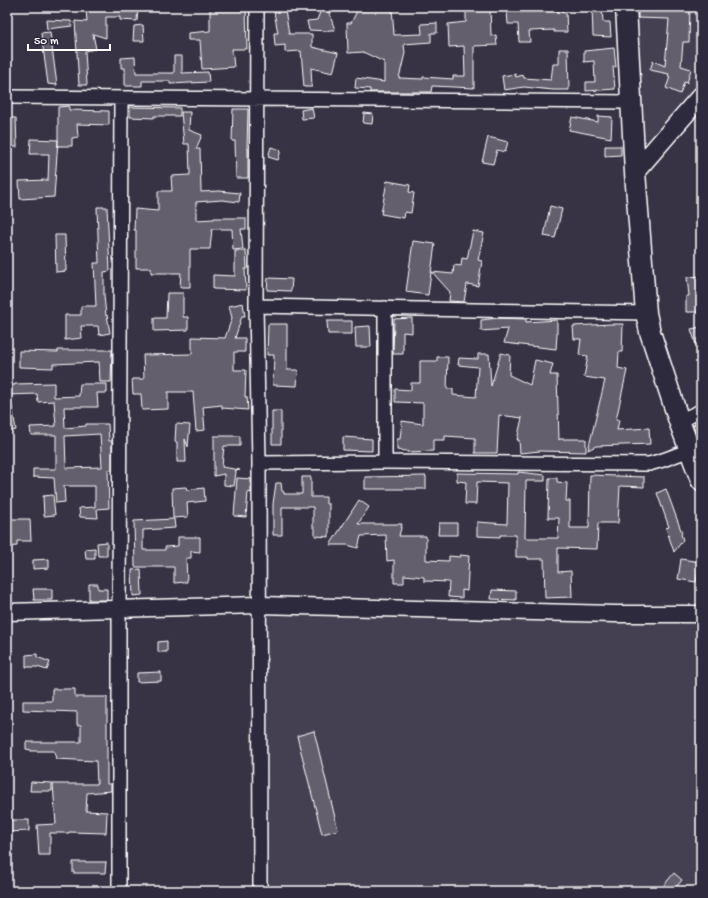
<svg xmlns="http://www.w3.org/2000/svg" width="708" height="898" font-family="'Gochi Hand',sans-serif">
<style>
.built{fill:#444051}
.building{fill:#635f6d;stroke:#fff;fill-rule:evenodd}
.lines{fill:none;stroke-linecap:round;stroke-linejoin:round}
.minor-casing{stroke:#fff;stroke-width:16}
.tertiary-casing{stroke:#fff;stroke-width:19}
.secondary-casing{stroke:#fff;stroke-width:21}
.primary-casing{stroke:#fff;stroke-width:23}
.minor{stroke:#2f2a3d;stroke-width:13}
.tertiary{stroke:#2f2a3d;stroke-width:16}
.secondary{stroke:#2f2a3d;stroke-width:18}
.primary{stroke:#2f2a3d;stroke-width:20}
</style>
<rect width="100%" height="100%" fill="#373345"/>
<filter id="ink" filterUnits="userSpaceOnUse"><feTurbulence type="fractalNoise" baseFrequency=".025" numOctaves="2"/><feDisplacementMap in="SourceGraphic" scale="8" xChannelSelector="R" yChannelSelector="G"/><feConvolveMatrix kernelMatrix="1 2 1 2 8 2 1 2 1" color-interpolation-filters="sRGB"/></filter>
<g filter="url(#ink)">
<path class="built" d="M637 7H701V81L643 145Z
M265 612 701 623V891H265Z"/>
<path class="building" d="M104 7H138L137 21 120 20V17H106V38L93 34 96 49 85 51 87 85H79L75 21 87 22 86 9Z
M210 7H246L247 49H232L234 67 202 69 200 40H188V33L210 31Z
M322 7H327L335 30H329L328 31 309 30 307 21 317 20Z
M359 7H392L394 35 422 34 421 24 437 23V33H431V42L404 44 405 53 399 78 423 79V77L453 79V76H465L464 46 449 47 448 24 466 22V8L490 7 491 36 496 35 497 45 474 46V88L432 86 431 92H370V89L355 88 356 78 384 82V62L363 52 348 53 347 23H351Z
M520 7H531V11L558 10V12L566 13 567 32H554V30L529 31 530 42H519L518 24H508L507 11 520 10Z
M592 7H602L603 22H610L611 37 593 36Z
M638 7H690L689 42H683L681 66 691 69 687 83 684 82 680 94 666 88 670 77H668L669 74 650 70 653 61 665 66 669 19 638 18Z
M285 10 289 34H312V47L338 53 333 73 311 68 312 87H304L301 51 285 52V45L275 46 274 33H278L274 12Z
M46 20 71 21 72 26 47 29Z
M143 25 144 41H133L134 26Z
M50 32 57 85 48 84 41 33Z
M614 48 616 67H613L615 89 586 91V82H595L594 61 584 62V51Z
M559 49H568L569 90H553L524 87 504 90 502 76 515 74 516 77 523 75 524 78 551 80 553 64H559Z
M174 56H182V73L208 72 209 82 170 84V81H142V86H125V68H121V58L135 57 136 73H174Z
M69 106V110L109 111V125L77 124 78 137 72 138V146H58V107Z
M130 107 180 108V116H154V118L130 117Z
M312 108 314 118 302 119 301 110Z
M233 109H248L247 148H248V178H236L235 141H232Z
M181 112H190L189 130 202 135 196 149H200L201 192 219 191 240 193 239 202 222 200 196 202V220L214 219V218H246V229H241L243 249 233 250 232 229H212L210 249H190V287H180L181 273H151V268H136V230H134L135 209 158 211V191H172L171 176 190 175 189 144H184Z
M364 113 373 114 372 124 363 123Z
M598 116 612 117 611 138 569 130 572 117 598 122Z
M7 118H16L17 147H7Z
M488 137 508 142 505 152 497 150 493 164 482 162Z
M31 139 58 140 54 197 20 199 19 181 48 180 49 154H30Z
M605 146H621V155L605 156Z
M271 147 281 150 278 160 268 157Z
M387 181 410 185 409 192 414 193 411 213 405 212 404 218 381 214Z
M550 206 562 209 555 238 544 236Z
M97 207H107L110 271 104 272V295L106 316 107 315 110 333 99 335 98 326H81L82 338 65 340V315H81V306H96L94 263H99Z
M473 231 484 233 478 260 482 261 478 286 467 284 464 302 449 301 450 292 432 272 453 274 454 265 461 266 462 258 467 259Z
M55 235H65L66 271 56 272Z
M413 241 435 244 428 295 406 292Z
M235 251H246L247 269H245L246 290 213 289V275L235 276Z
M701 276V290L699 289 700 312H686V296H689L687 277Z
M268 278 292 279 291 291 267 290Z
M167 293H183V317H188V330L154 331V318H166Z
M243 303 245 316H242L235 338H245V352H234V370H246L245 397H247L248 410 222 408V405L203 407 205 430 196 431 193 392H168V409L142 410 141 394H133L132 379H144L143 355 192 354V337L225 338 232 318 229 306Z
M412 318V333L403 332V354H393L394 319Z
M498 318 526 319V322L557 320V335L556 349 504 343 508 329 481 331V320Z
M327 321H352V334H328Z
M268 324H287V370H298L297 386 273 385 274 355H267Z
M611 324H623L622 352H619L618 368 627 370 616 420H619L617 430 649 428 650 444 596 446 588 450 605 380 584 377 588 356 579 355 581 339H574L573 326Z
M370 326 371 347H356L355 327Z
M701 327V357H700L691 329Z
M58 350H112L111 382H100L99 362 53 364V368L19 367V351L58 352Z
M501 353 510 355 509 375 530 385 535 360 553 364 550 375H557L559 440 560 439H586V452L540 451 520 453 519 440H517L522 418 499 415 497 453H475V438L445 436V440H433V451L407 452V451L397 450V439H400L402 421 423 424V403L395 402V389L411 390V383H420V361H437V357H448L447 389H453V395L476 397 478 367 458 365 459 358 478 359V354H489L491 386Z
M54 383V397L79 396 80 384H107V393H97L98 407H64L65 428 86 426V424H108L109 441H112V470H108L109 508 97 509 98 518 80 517 79 508 95 507V486H64L65 502 56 503 54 478 33 477V469H56V435H31L30 427 56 426 54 401 38 402 37 394 7 395V385H15V384ZM100 434 102 467 66 468 65 436Z
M7 406H12L16 430 7 432Z
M272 411H281V444H272Z
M698 423 701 428V447L693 425Z
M176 424 190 425 188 447 185 439 186 462H177V442H175Z
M214 436H240V446H224L222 467 240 470 235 471 236 472 234 486 224 485V474L214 476Z
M343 437 372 439V451L343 450Z
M518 472 545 475V481H526L525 538H558L559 518H548L549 478H557V482L567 483 566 501H570V528H589L590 475 644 477V487L620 486 618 523H598L597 549 558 548V572L571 571 572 597 545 598 544 559H528V557H516V535H500V537L477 536V522L507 524 508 483 477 482 476 504H465L466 482 457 481V473L518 474Z
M426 476V489H365V477Z
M302 477H311V497H326V504H329V537L315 536V528H313V507H282V535H273V504L276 483H281L282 491 284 492V494H302Z
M237 478 251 479V493L248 492 246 517 234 516Z
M186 487 187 490 204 488 205 501 187 503 188 517 173 518 172 488Z
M666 489 682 533 681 534 683 540 674 552 666 528 669 527 657 493Z
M53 495 55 515 44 516 43 496Z
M359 500 369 507 358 524H402L399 536H426V560L449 561V556L460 557V555L469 556 467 591 462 590V598L448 597 449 582 424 581V577L404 575V583H394V560L387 561 386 535 361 536 358 548 347 545H330Z
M7 519H30L31 541H17V546L7 547Z
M174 519 175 528 143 530V550H165V547L178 546V537H200V552L191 551V558H186L187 582 174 583V567H135L134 521Z
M439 523H457V535H438Z
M107 542V556H98L97 543Z
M95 548V559H86L85 549Z
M49 559V568L33 569V560Z
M681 559 700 562 696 582 678 579Z
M141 569 142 595 133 596 132 570Z
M89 584H98V589H107V600H89Z
M33 589H52V600H34Z
M492 590 516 591V600L491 599Z
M167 641V652H158V642Z
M37 654V657L50 662 47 670 37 667H26V655Z
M161 672V681L137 682V673Z
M52 689H75V697H107V784H111V791L87 793 86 811 107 812 106 833 69 832V833H50V855H39L37 825 56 824 53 784H97L96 761 56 759 54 751H31V750L26 749V742H81V725H77V712L23 710V701H52Z
M314 731 338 830 322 834 297 736Z
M31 782 52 783V791H30Z
M7 820H29V831L7 832Z
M73 862H106L105 873H73Z
M674 873 682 880 673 891H659Z"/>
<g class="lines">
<defs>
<path id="minor" d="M257 7 256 306 259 463 260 891
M7 97 632 102
M256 306 646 313
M679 421 701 411
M385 462V308
M259 463 385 462 649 464 663 460 690 450
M119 891V610L121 99"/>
<path id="tertiary" d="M7 612 259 605 615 614H701"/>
<path id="secondary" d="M635 172 701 96"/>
<path id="primary" d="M626 7 635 172 646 313 650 332 679 421 701 480"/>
</defs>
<use href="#minor" class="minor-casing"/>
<use href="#tertiary" class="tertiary-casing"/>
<use href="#secondary" class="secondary-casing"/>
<use href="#primary" class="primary-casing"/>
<use href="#minor" class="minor"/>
<use href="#tertiary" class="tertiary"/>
<use href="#secondary" class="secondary"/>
<use href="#primary" class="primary"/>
</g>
</g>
<rect width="708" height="898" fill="none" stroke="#2f2a3d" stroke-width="24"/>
<rect x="12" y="12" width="684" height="874" fill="none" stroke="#fff" stroke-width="1.5" filter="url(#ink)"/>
<path d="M28 44v6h82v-6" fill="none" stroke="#ffffff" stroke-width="2"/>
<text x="34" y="44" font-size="12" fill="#ffffff" stroke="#2f2a3d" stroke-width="3" paint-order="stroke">50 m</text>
</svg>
